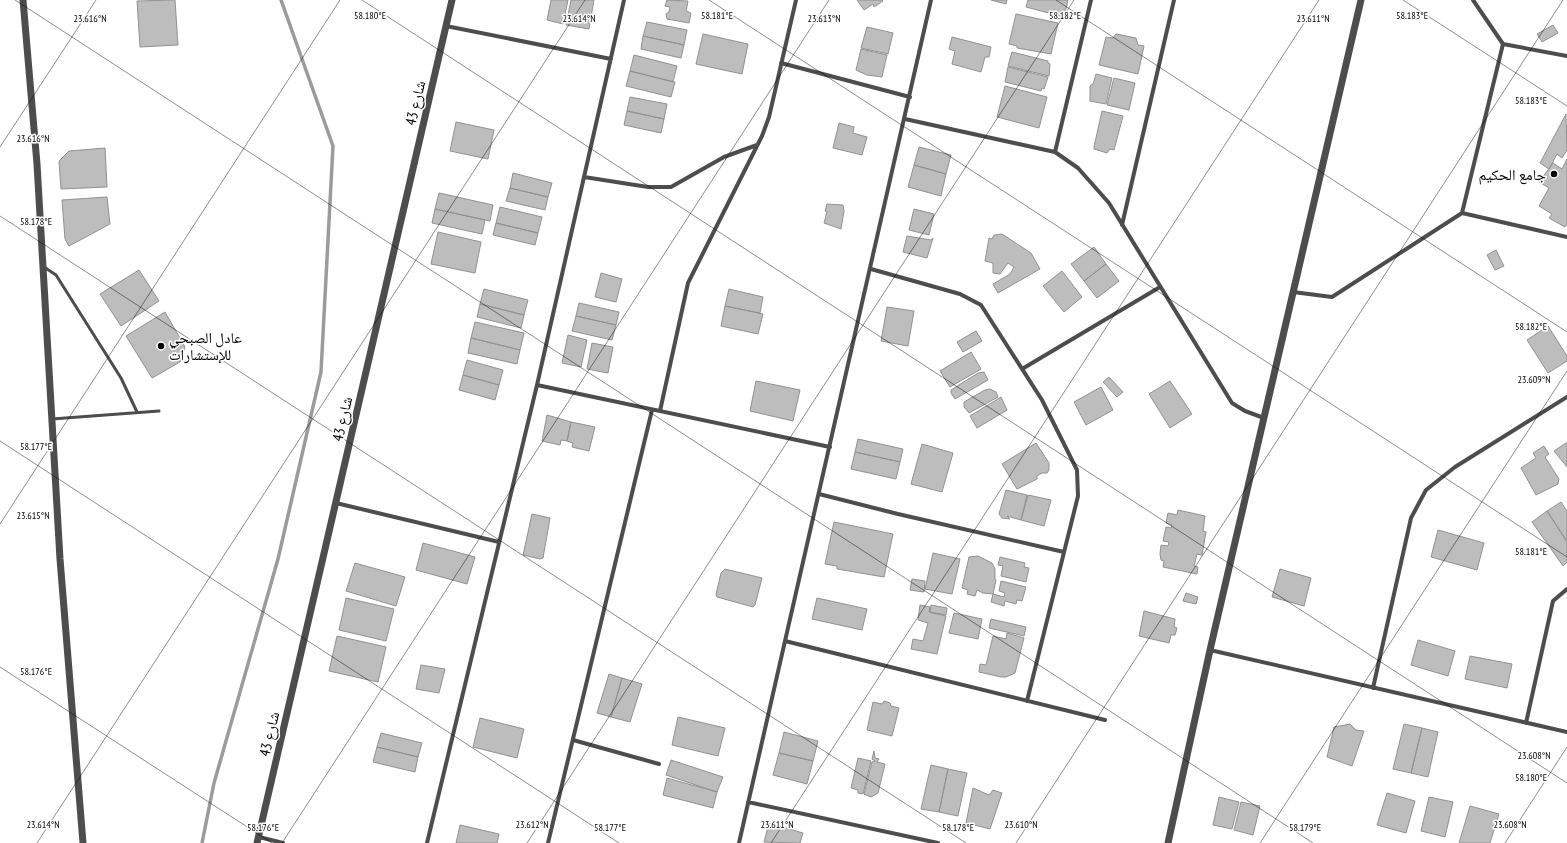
<svg xmlns="http://www.w3.org/2000/svg" width="1567" height="843" font-family="'PT Sans Narrow','Noto Naskh Arabic',sans-serif">
<style>
.lines{fill:none;stroke-linecap:round;stroke-linejoin:round}
.stream{stroke:#9b9b9b;stroke-width:3.5}
.building{fill:#bdbdbd;stroke:#919191}
.service{stroke:#4d4d4d;stroke-width:3}
.minor{stroke:#4d4d4d;stroke-width:4}
.tertiary{stroke:#4d4d4d;stroke-width:7}
.ticks{fill:none;stroke:#000;stroke-width:1;stroke-opacity:0.45}
.poi-dot{fill:#000;stroke:#fff;stroke-width:1.5}
.labels{text-anchor:middle;dominant-baseline:central;stroke-width:3;stroke-linejoin:round;paint-order:stroke}
.street-label{font-size:15px;fill:#000;stroke:#fff}
.poi-label{font-size:15px;fill:#000;stroke:#fff;text-anchor:end}
.ticks-label{font-size:10px;text-anchor:middle;fill:#000;stroke:#fff;stroke-width:3;stroke-linejoin:round;paint-order:stroke}
</style>
<rect width="100%" height="100%" fill="#fff"/>
<g class="lines">
<path class="stream" d="M202 843 214 783 278 559 321 372 333 146 281 0"/>
</g>
<path class="building" d="M175 0 178 45 140 47 137 1Z
M551 0H568L563 24 547 20Z
M571 0H594L589 29 566 25Z
M667 0 688 1 686 11 691 13 689 23 667 19 666 14 669 12 670 7 665 6Z
M857 0H882L883 1 874 7 873 4 864 10Z
M991 0H1007L1006 4Z
M1028 0H1068L1064 17 1026 7Z
M1016 14 1058 23 1051 54 1017 48V46L1009 44Z
M647 22 687 30 684 45 643 36Z
M1553 25 1558 33 1542 42 1537 34Z
M867 27 893 33 888 54 861 48Z
M703 34 748 44 742 74 696 64Z
M1116 34 1136 38 1138 45 1144 46 1138 74 1099 65 1106 37 1113 38Z
M643 36 684 45 681 58 641 49Z
M952 37 991 47 989 57H985L981 72 952 64 955 51 949 49Z
M861 49 887 55 882 77 867 75 856 70Z
M1012 52 1048 61V63L1050 64 1049 76 1008 66Z
M634 55 677 66 673 82 630 71Z
M1008 67 1048 77 1044 89 1042 88 1041 91 1005 82Z
M630 71 675 82 671 97 626 86Z
M1096 74 1112 78 1106 104 1090 101V86L1093 84Z
M1114 78 1135 83 1129 110 1107 105Z
M1005 86 1047 97 1039 128 997 117Z
M630 97 667 104 664 119 627 111Z
M627 111 664 119 661 133 624 125Z
M1102 111 1123 116 1114 150 1110 149 1107 153 1094 149V147Z
M1566 114 1567 150 1562 158 1557 154 1549 169 1540 163Z
M456 122 494 130 488 159 450 151Z
M839 123 854 127 853 133 867 137 862 155 833 148Z
M919 147 951 155 946 174 914 165Z
M105 148 107 187 61 189 59 161 69 151Z
M1567 159V224L1565 227 1549 218 1552 214 1539 206 1549 188 1539 182 1553 163 1562 169Z
M914 165 946 174 941 196 908 187Z
M513 173 552 183 548 197 510 188Z
M510 188 548 197 545 210 506 201Z
M439 193 493 205 490 221 435 209Z
M107 197 110 224 69 246 65 239 62 200Z
M827 204 843 205 844 211 841 229 824 223 827 212 825 211Z
M500 207 542 217 538 233 496 223Z
M435 209 485 220 482 234 432 223Z
M914 209 934 214 929 235 909 230Z
M496 223 538 233 535 245 493 235Z
M438 232 481 242 475 273 431 264Z
M1002 234 1031 253 1040 269 998 293 993 284 1010 274 1014 267 1008 263 1000 274 993 273V263L985 261 989 238 992 239 994 235Z
M907 236 931 240 933 238 927 258 903 252Z
M1094 247 1106 264 1084 281 1071 264Z
M1496 250 1504 266 1495 270 1487 255Z
M1106 264 1119 281 1097 298 1084 281Z
M139 270 159 301 121 326 100 294Z
M1062 271 1082 297 1064 312 1043 286Z
M601 273 622 279 616 302 595 297Z
M484 289 528 300 524 315 480 304Z
M729 289 763 297 760 313 725 306Z
M579 303 619 312 616 325 576 316Z
M480 304 524 315 521 328 477 317Z
M725 306 763 314 758 334 721 326Z
M887 307 914 311 908 346 881 341Z
M165 312 185 347 180 362 152 378 126 336Z
M576 316 616 325 612 340 572 331Z
M475 322 524 333 520 350 471 338Z
M1548 326 1567 356V361L1548 373 1527 340Z
M976 331 982 341 963 352 957 342Z
M568 335 587 340 581 367 562 363Z
M471 338 520 350 517 364 468 353Z
M592 343 613 347 608 373 587 369Z
M971 352 981 369 950 387 940 371Z
M467 360 503 370 499 385 463 375Z
M984 372 988 380 955 399 951 393V390L978 373Z
M463 375 499 385 495 400 459 390Z
M1109 377 1123 392 1117 397 1103 382Z
M756 381 800 390 793 421 750 411Z
M1170 381 1192 414 1170 428 1149 394Z
M1101 387 1113 410 1086 425 1074 402Z
M990 389 996 392 998 397 969 413 964 407V402L985 390Z
M1001 397 1007 410 977 428 970 416Z
M547 415 571 422 567 441 561 440 560 445 542 441Z
M571 422 595 427 589 451 572 447 573 443 567 441Z
M858 439 903 449 900 462 855 452Z
M1036 443 1049 463V470L1047 473H1042L1037 476V479L1017 489 1002 464Z
M1566 443H1567V467L1554 451Z
M922 444 953 453 942 492 911 484Z
M1544 446 1549 454 1545 457 1559 479 1558 484 1536 495 1521 468 1536 458 1533 453Z
M855 452 900 462 896 479 851 469Z
M1006 490 1027 495 1021 520 1007 516 1010 519 1002 518 999 514Z
M1028 495 1051 500 1044 526 1021 520Z
M1561 502 1567 511V541L1547 511Z
M1178 510 1205 516 1203 531 1206 532 1202 555 1197 554 1194 566 1198 567 1197 574 1163 567 1164 561 1161 560 1160 554 1161 545 1168 546 1169 542 1163 541 1166 527 1171 528 1172 525 1166 523 1168 513 1177 515Z
M1547 511 1567 542V562L1563 566 1532 522Z
M532 514 550 518 543 558 540 559 523 555Z
M834 522 893 534 884 577 837 569V566L825 564Z
M1438 530 1484 543 1477 570 1431 557Z
M423 543 475 557 467 584 416 570Z
M933 553 960 559 952 594 925 589Z
M978 556 992 563 995 569V579L996 580 993 594 983 593 977 590 975 596 967 594 968 590 962 588 969 557Z
M1000 557 1025 563 1024 567 1029 568 1026 582 1001 576 1003 566 998 565Z
M355 563 405 577 396 606 346 591Z
M725 569 762 578 755 605 753 607 717 597 716 595 717 590 721 573Z
M1280 569 1311 578 1304 606 1272 597Z
M912 579 925 581 924 592 910 590Z
M1001 581 1026 587 1022 601 1017 600 1016 604 1005 601 1004 606 991 602 993 594 1004 597 1005 593 999 591Z
M1186 593 1198 597 1196 604 1183 601Z
M346 598 394 609 386 641 339 630Z
M817 598 867 609 862 630 812 619Z
M920 605 930 607 929 612 946 616 937 654 911 649 913 639 923 641 928 623 918 620Z
M931 605 947 608 946 615 930 612Z
M1144 611 1175 619 1174 627 1177 628 1175 635H1171L1169 643 1139 636Z
M954 613 982 619 978 639 949 633Z
M991 619 1026 627 1024 636 989 628Z
M1007 633 1024 638 1015 673 1006 677H1001L979 672 980 664 986 665 993 636 1006 639Z
M337 636 386 647 378 682 329 671Z
M1418 640 1455 651 1448 676 1411 665Z
M1470 656 1512 664 1507 688 1465 679Z
M421 665 445 669 439 693 416 689Z
M609 674 622 678 611 717 597 713Z
M622 678 642 684 630 722 611 717Z
M884 701 890 703 891 706 899 708 892 736 867 730 873 702 882 704Z
M678 717 725 728 718 756 672 745Z
M480 718 524 729 517 758 473 747Z
M1350 724 1356 730 1364 731 1352 766 1327 757 1334 727Z
M1404 724 1422 728 1411 773 1393 769Z
M1422 728 1438 732 1428 777 1411 773Z
M784 732 818 741 813 761 779 753Z
M381 733 422 743 418 757 377 747Z
M377 747 418 757 415 772 373 762Z
M874 751 875 758 879 759 877 762 885 764 878 793 871 797 864 794 872 762 875 761 872 759Z
M779 753 813 761 807 784 773 775Z
M858 758 871 761 863 794 858 793V790L851 788Z
M671 760 723 777 717 792 666 775Z
M931 765 948 769 939 812 921 809Z
M948 769 967 773 958 816 939 812Z
M667 778 717 792 713 808 663 795Z
M973 788 989 795 993 790 1002 793 990 829 966 823Z
M1387 793 1415 801 1406 833 1377 825Z
M1219 797 1239 802 1232 829 1213 825Z
M1429 797 1453 802 1445 837 1421 831Z
M1241 802 1260 806 1253 835 1234 830Z
M1470 806 1499 814 1490 843H1459Z
M769 823 803 833 800 843 764 842Z
M460 825 499 834 497 843H456Z"/>
<g class="lines">
<path class="service" d="M44 267 56 275 121 378 137 412
M52 419 159 411"/>
<path class="minor" d="M446 26 611 59
M1503 44 1567 56
M781 63 910 97
M905 119 1055 152 1078 168 1109 203 1232 403 1245 411 1264 418
M1055 152 1091 0
M584 177 648 187H671L724 157 757 145
M1462 213 1567 237
M1122 225 1174 0
M871 269 960 294 981 305 1042 400 1077 470 1078 496 1027 701
M1293 292 1332 297 1462 213 1503 44 1473 0
M1022 369 1160 287
M537 385 830 447
M660 411 688 283 762 136 769 117 796 0
M819 494 898 514 1064 552
M336 503 499 542
M785 641 1105 720
M1210 650 1567 732
M1373 688 1411 518 1426 490 1455 467 1567 397
M1526 723 1553 601 1567 589
M573 740 659 764
M748 802 938 843
M259 837 283 843
M427 843 537 385 624 0
M548 843 652 410
M739 843 931 0"/>
<path class="tertiary" d="M23 0 37 164 60 559 83 843
M257 843 452 0
M1168 843 1210 650 1361 0"/>
</g>
<path class="ticks" d="M15 0 1313 843M362 0 1567 783M709 0 1567 557M1056 0 1567 332M1403 0 1567 106M0 147 96 0M0 216 966 843M0 441 619 843M0 524 340 0M0 667 272 843M37 843 585 0M282 843 829 0M527 843 1074 0M771 843 1319 0M1016 843 1563 0M1260 843 1567 371M1505 843 1567 747"/>
<g class="poi-dot">
<circle cx="1554" cy="174" r="4"/>
<circle cx="161" cy="346" r="4"/>
</g>
<g class="labels">
<g class="street-label">
<text transform="translate(415 103) rotate(-77)">شارع 43</text>
<text transform="translate(342 419) rotate(-77)">شارع 43</text>
<text transform="translate(269 734) rotate(-77)">شارع 43</text>
</g>
<g class="poi-label">
<text x="1546" y="174">جامع الحكيم</text>
<text x="169" y="337" text-anchor="start">عادل الصبحي<tspan x="169" dy="17">للإستشارات</tspan></text>
</g>
</g>
<g class="ticks-label">
<text x="1412" y="19">58.183°E</text>
<text x="717" y="19">58.181°E</text>
<text x="370" y="19">58.180°E</text>
<text x="1065" y="19">58.182°E</text>
<text x="90" y="22">23.616°N</text>
<text x="579" y="22">23.614°N</text>
<text x="824" y="22">23.613°N</text>
<text x="1313" y="22">23.611°N</text>
<text x="1531" y="104">58.183°E</text>
<text x="33" y="142">23.616°N</text>
<text x="36" y="225">58.178°E</text>
<text x="1531" y="330">58.182°E</text>
<text x="1534" y="383">23.609°N</text>
<text x="36" y="450">58.177°E</text>
<text x="33" y="519">23.615°N</text>
<text x="1531" y="555">58.181°E</text>
<text x="36" y="675">58.176°E</text>
<text x="1534" y="759">23.608°N</text>
<text x="1531" y="781">58.180°E</text>
<text x="43" y="828">23.614°N</text>
<text x="532" y="828">23.612°N</text>
<text x="777" y="828">23.611°N</text>
<text x="1021" y="828">23.610°N</text>
<text x="1510" y="828">23.608°N</text>
<text x="263" y="831">58.176°E</text>
<text x="610" y="831">58.177°E</text>
<text x="958" y="831">58.178°E</text>
<text x="1305" y="831">58.179°E</text>
</g>
</svg>
